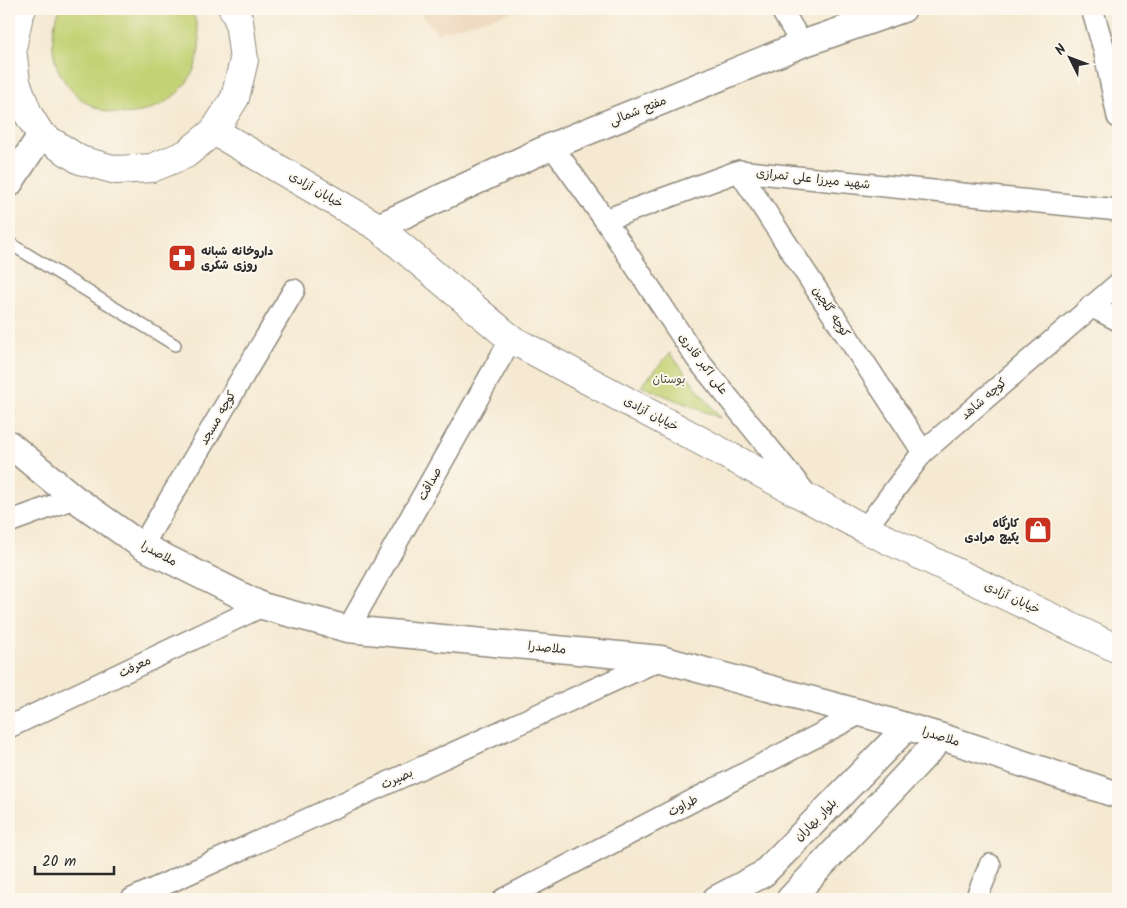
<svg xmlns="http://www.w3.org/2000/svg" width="1127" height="908" font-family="Kalam,'Playpen Sans Arabic',sans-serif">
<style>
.built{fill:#edd7bb}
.green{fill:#c3d274;stroke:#777e50}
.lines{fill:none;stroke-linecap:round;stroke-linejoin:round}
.service-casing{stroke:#908a7e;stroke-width:14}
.minor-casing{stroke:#908a7e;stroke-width:24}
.tertiary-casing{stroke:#908a7e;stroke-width:29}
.secondary-casing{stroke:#908a7e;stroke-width:30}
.service{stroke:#fff;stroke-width:11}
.minor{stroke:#fff;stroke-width:21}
.tertiary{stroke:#fff;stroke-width:26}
.secondary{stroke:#fff;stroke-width:28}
.labels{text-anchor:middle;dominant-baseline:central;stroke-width:4;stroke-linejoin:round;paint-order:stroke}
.street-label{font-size:12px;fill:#2b2b2b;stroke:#fbf7ec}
.poi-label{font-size:12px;font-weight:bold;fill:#2b2b2b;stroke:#fbf7ec;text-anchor:start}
.park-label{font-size:12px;fill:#51553d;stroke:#fbf7ec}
</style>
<rect width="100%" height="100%" fill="#fbf7ec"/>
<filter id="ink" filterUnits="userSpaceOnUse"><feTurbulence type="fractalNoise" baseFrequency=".02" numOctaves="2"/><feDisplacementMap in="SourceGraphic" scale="10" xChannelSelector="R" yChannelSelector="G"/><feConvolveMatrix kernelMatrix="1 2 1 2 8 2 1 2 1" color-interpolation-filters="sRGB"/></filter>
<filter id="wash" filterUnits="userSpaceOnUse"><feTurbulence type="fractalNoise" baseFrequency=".0096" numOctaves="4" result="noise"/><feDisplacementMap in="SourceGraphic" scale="20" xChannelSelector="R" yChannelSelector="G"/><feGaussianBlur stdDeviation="1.12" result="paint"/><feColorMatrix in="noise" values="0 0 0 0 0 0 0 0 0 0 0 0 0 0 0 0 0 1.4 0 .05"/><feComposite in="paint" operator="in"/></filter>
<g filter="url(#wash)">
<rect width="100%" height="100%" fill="#f5e9d2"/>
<path class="built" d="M418 9H520L437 33Z"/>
<path class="green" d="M60 9H191C197 22 200 35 199 50 193 106 123 133 80 98 68 88 59 76 55 60 51 42 52 26 60 9Z
M670 353 720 418 641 386Z"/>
</g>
<g filter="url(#ink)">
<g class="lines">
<defs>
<path id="service" d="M9 243 175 345"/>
<path id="minor" d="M781 9 802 44
M1092 9 1104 49 1118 117
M552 146 605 220 739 171 1118 210
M739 171 923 452
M605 220 697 359 807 495
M1091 306 1118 320
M9 522 74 498
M865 529 923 452 1118 284
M142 546 294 290
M348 629 511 339
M9 727 262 606
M132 899 661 659
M504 899 861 713
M976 899 990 865"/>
<path id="tertiary" d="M9 184 41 135
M378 227 552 146 802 44 903 9
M9 444 74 498 142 546 262 606 348 629 661 659 861 713 942 737 1118 795
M716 899 763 874 907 727
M790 899 942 737"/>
<path id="secondary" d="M22 9 19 15 12 48 16 82 28 114 41 135 80 160 116 170 152 168 186 154 214 131 235 98 244 60 239 21 233 9
M214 131 378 227 511 339 865 529 1118 649"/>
</defs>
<use href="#service" class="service-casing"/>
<use href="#minor" class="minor-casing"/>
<use href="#tertiary" class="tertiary-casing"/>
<use href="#secondary" class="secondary-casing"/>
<use href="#service" class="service"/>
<use href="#minor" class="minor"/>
<use href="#tertiary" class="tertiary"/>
<use href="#secondary" class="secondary"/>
</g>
</g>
<defs>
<symbol id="pharmacy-square" viewBox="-11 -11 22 22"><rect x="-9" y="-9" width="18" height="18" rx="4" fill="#c8321e" stroke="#fbf7ec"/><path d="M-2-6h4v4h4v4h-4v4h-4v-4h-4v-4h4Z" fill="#fff"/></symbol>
<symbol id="shop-square" viewBox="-11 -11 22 22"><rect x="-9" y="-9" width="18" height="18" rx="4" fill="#c8321e" stroke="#fbf7ec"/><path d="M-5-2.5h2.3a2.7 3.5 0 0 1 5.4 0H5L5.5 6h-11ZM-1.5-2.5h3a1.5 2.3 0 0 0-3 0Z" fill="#fff"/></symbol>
</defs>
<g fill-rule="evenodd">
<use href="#pharmacy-square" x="166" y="242" width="32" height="32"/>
<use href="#shop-square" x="1022" y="514" width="32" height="32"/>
</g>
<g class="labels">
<g class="street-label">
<text transform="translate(638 111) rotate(-22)">مفتح شمالی</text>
<text transform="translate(813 179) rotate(6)">شهید میرزا علی تمرازی</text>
<text transform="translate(316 190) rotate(30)">خیابان آزادی</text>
<text transform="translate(831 312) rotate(57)">کوچه گلچین</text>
<text transform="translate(703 364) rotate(53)">علی اکبر قادری</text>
<text transform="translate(984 399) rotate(-41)">کوچه شاهد</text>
<text transform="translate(651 414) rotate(28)">خیابان آزادی</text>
<text transform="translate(218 418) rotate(-60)">کوچه مسجد</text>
<text transform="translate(430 484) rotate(-61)">صداقت</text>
<text transform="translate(159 554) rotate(28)">ملاصدرا</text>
<text transform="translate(1012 598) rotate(25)">خیابان آزادی</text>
<text transform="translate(547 648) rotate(6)">ملاصدرا</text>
<text transform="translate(135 667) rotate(-26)">معرفت</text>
<text transform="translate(941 737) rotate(17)">ملاصدرا</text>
<text transform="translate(397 779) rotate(-24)">بصیرت</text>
<text transform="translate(683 806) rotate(-28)">طراوت</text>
<text transform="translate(816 820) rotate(-45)">بلوار بهاران</text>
</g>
<g class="poi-label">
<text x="201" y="251">داروخانه شبانه<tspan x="201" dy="14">روزی شکری</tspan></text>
<text x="1019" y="523" text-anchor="end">کارگاه<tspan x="1019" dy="14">پکیج مرادی</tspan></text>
</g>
<g class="park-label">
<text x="669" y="379">بوستان</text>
</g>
</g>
<rect width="1127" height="908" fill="none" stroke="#fbf7ec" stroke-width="30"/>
<g transform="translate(1070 58) rotate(312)" stroke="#fbf7ec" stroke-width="4" paint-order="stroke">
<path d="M0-4L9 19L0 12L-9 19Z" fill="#2b2b2b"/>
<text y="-8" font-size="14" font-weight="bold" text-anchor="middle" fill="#2b2b2b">N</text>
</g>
<path d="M35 866v8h79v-8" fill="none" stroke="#2b2b2b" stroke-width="2.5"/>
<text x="42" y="866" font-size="15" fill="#2b2b2b" stroke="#fbf7ec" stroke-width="4" paint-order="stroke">20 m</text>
</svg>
